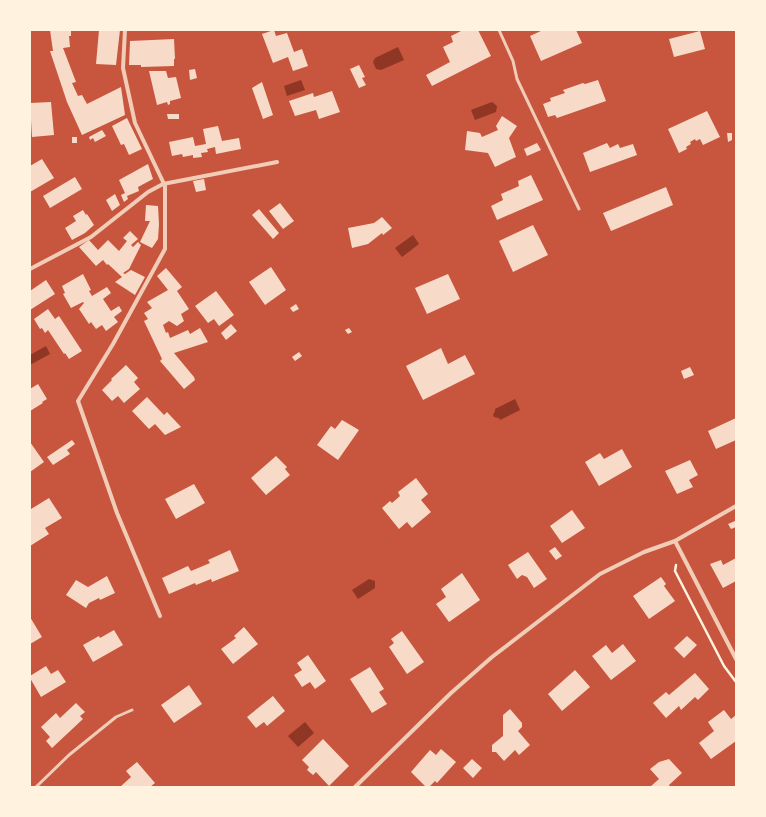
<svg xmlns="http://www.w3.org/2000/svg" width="766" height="817" font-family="Helvetica,sans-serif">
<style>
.water{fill:#8f3625}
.building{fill:#f7dbc8}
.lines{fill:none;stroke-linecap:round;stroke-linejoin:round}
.path{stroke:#fff3e0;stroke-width:2.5}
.service{stroke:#f1ccb7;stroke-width:3}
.minor{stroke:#f1ccb7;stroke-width:4}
</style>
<rect width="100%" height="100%" fill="#c8553d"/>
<path class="water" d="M398 47 404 60 381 70 376 69 373 62 375 58Z
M301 80 305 90 287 96 284 86Z
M492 102 497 106 496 112 475 120 471 110Z
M413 235 419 244 402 257 395 248Z
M46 346 50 354 30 365V355Z
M515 399 520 410 500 420 499 418 494 417 493 415 495 411V409Z
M369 579 375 581V588L358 599 352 590Z
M305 722 314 733 298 747 288 736Z"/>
<path class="building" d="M50 30H71V36H69L70 47 63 48 76 82 72 83 78 96 82 95 87 104 121 87 125 115 82 135 67 102 50 51H53Z
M99 30H120L116 65 96 64Z
M274 30 276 36 287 33 294 52 302 49 308 66 293 71 288 57 273 63 262 34Z
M463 30H478L491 56 432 86 426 75 450 62 443 47 453 42 451 36Z
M543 30H576L582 43 541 61 530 36Z
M700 31 705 49 674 57 669 39Z
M174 39 175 59H174V66L141 67V65H129L130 41Z
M359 65 365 77 362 78 366 85 359 88 350 69Z
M195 69 197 78 190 80 189 70Z
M149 71H166L168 78 176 77 181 98 170 101V104L168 105 167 102 157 105Z
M598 80 606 101 557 118 555 115 548 117 543 104 551 101 550 98 565 93 563 90 583 83 585 84Z
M262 82 273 115 263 119 252 88Z
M332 91 340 112 319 119 316 110 295 116 289 101 313 93 314 97Z
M51 102 54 135 32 137 30 103Z
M707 111 720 137 703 145 700 139 696 141 695 139 690 142 691 144 686 147 687 149 679 153 668 129Z
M167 114H179V119H168Z
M502 116 517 126 509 138 516 157 495 167 488 153 465 150 467 131 480 133 482 137 498 130 496 126Z
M127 118 142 149 129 155 124 144 121 145 112 126Z
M218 126 222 141 239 138 241 149 216 154 215 147 207 149 208 152 201 153 202 157 193 158V155L183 157 182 154 172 156 169 142 193 137 195 146 206 144 203 129Z
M102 130 106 136 95 142 93 138 90 140 89 137Z
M727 133H732V140L728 142Z
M72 137H77V143H72Z
M537 143 541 150 527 156 524 149Z
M607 143 610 148 618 144 620 148 633 144 637 155 590 172 583 153Z
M42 159 54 178 30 192V166Z
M148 164 153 179 138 187 139 191 127 196 128 199 124 202 121 195 125 193 119 180Z
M531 175 543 200 497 220 491 206 503 200 501 194 519 186 518 181Z
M75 177 82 189 50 208 43 196Z
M204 179 206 190 196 192 193 181Z
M666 187 673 205 611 231 603 213Z
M115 194 120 205 112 211 106 200Z
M280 203 294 221 283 229 269 211Z
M146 205 158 206 159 224 158 239 152 248 140 242 150 221H145Z
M259 209 279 233 273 239 252 215Z
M83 210 86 215 87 214 94 225 85 233 72 240 65 228 76 221 73 216Z
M382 217 392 228 383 235 382 233 368 244 352 248 348 228 374 223Z
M533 225 548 255 513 272 499 241Z
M130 231 138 239 131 245 133 247 138 242 141 245 129 269 123 273 125 274 131 270 145 277 135 295 115 282 122 277 108 264 107 265 103 260 96 266 79 247 89 240 98 250 108 240 119 251 127 241 123 238Z
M271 267 286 290 265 305 249 282Z
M166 268 182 287 177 291 189 309 181 314 184 321 177 326 169 321 163 325 166 333 168 332 170 338 188 330 190 334 200 328 208 342 174 353 194 377 195 380 184 389 160 361 162 359 144 321 148 319 144 313 152 308 147 302 168 290 157 276Z
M83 274 91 290 89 291 92 296 107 287 111 293 103 299 111 311 119 306 122 311 114 317 118 322 106 331 102 325 96 329 91 322 89 324 79 309 84 303 83 302 71 308 63 294 65 293 62 286Z
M448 274 460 299 427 314 415 288Z
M46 280 55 294 30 310V291Z
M216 291 234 315 219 326 214 319 208 323 195 306Z
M296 304 299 309 293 312 290 308Z
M48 309 55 319 59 316 82 351 69 359 65 353 64 354 48 330 45 333 42 328 40 329 34 319Z
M231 324 237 331 226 340 221 333Z
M349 328 352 332 348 334 345 330Z
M441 348 448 364 465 355 475 374 423 400 406 366Z
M299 352 302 356 295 361 292 357Z
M126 365 138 378 134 382 140 389 124 403 118 396 112 401 102 390 112 380 111 379Z
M690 367 694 375 684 379 681 371Z
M38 384 47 399 42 402 43 403 30 411V389Z
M147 397 164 415 167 412 181 427 165 435 155 424 149 429 132 411Z
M736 418V440L716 449 708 431Z
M342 420 359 430 338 460 317 445 331 426 335 429Z
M72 440 75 444 67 450 70 454 53 465 47 457Z
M30 442 44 462 30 472Z
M622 449 632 467 599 486 585 462 600 453 604 459Z
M276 456 287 467 285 469 290 475 266 495 251 478Z
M690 460 698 475 689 480 693 487 677 494 665 471Z
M416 478 428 494 421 500 431 512 412 528 407 522 399 529 382 508 390 501 392 503 400 496 398 492Z
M194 484 205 503 176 519 165 499Z
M49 498 62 518 45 528 49 534 30 546 31 509Z
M572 510 585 528 562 543 550 526Z
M735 521 736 527 731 529 728 524Z
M555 547 562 556 556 560 549 551Z
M230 550 239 571 212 582 211 579 196 585 195 583 169 594 162 578 188 566 191 571 210 563 208 560Z
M528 552 547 579 534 588 527 577 522 575 517 579 508 565Z
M736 558V581L723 588 710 564 721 560 723 565Z
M462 573 480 600 449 622 436 604 446 597 441 589Z
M107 576 115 593 100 600 99 598 89 603 86 608 66 595 76 580 88 587Z
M661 577 666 584 664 586 675 601 649 619 633 596Z
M30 617 42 637 30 644Z
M244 627 258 644 233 664 221 649 236 638 234 636Z
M114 630 123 645 93 662 83 645 99 636 100 638Z
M402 631 424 662 407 674 389 647 394 643 391 639Z
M687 636 697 645 684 658 674 648Z
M623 644 636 661 611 680 592 656 606 645 612 653Z
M308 655 326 681 315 689 310 682 302 687 294 675 302 670 297 663Z
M46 666 51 674 58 670 66 682 41 697 30 678V676Z
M370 667 384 689 379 692 387 704 372 713 350 679Z
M575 670 590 687 562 711 548 694Z
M695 673 709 689 698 700 695 697 681 710 679 706 666 718 653 703 666 692 669 695Z
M189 685 202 704 174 723 161 705Z
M273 696 285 711 267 726 264 722 256 728 247 717Z
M76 703 85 712 80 716 83 719 52 748 46 741 50 737 41 727 56 713 60 718Z
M510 709 522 723V727L518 731 530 745 519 755 515 750 504 761 496 752H492V745L503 736V715Z
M724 710 731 719 736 715V741L711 759 699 743 714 731 708 722Z
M323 739 349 766 329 786 316 772 313 775 307 770 309 767 302 760Z
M441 749 456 762 437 783 435 781 429 787H426L411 772 430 750 436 755Z
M472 759 482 768 473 778 463 768Z
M669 759 682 773 669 785 670 787H650L659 779 650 769 659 762Z
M137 762 155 783 150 787H120L131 777 126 771Z"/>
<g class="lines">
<path class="path" d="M676 565 675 571 724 666 736 682"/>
<path class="service" d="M499 30 513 61 517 79 579 209
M36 787 69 755 116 717 132 710"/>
<path class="minor" d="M125 30 123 68 135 123 165 186V249L113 344 78 401 117 513 160 616
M30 269 91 237 148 192 163 184 277 162
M675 541 736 659
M355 787 451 693 492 657 600 574 644 552 675 541 736 506"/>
</g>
<rect width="766" height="817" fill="none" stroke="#fff3e0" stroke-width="62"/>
</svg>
